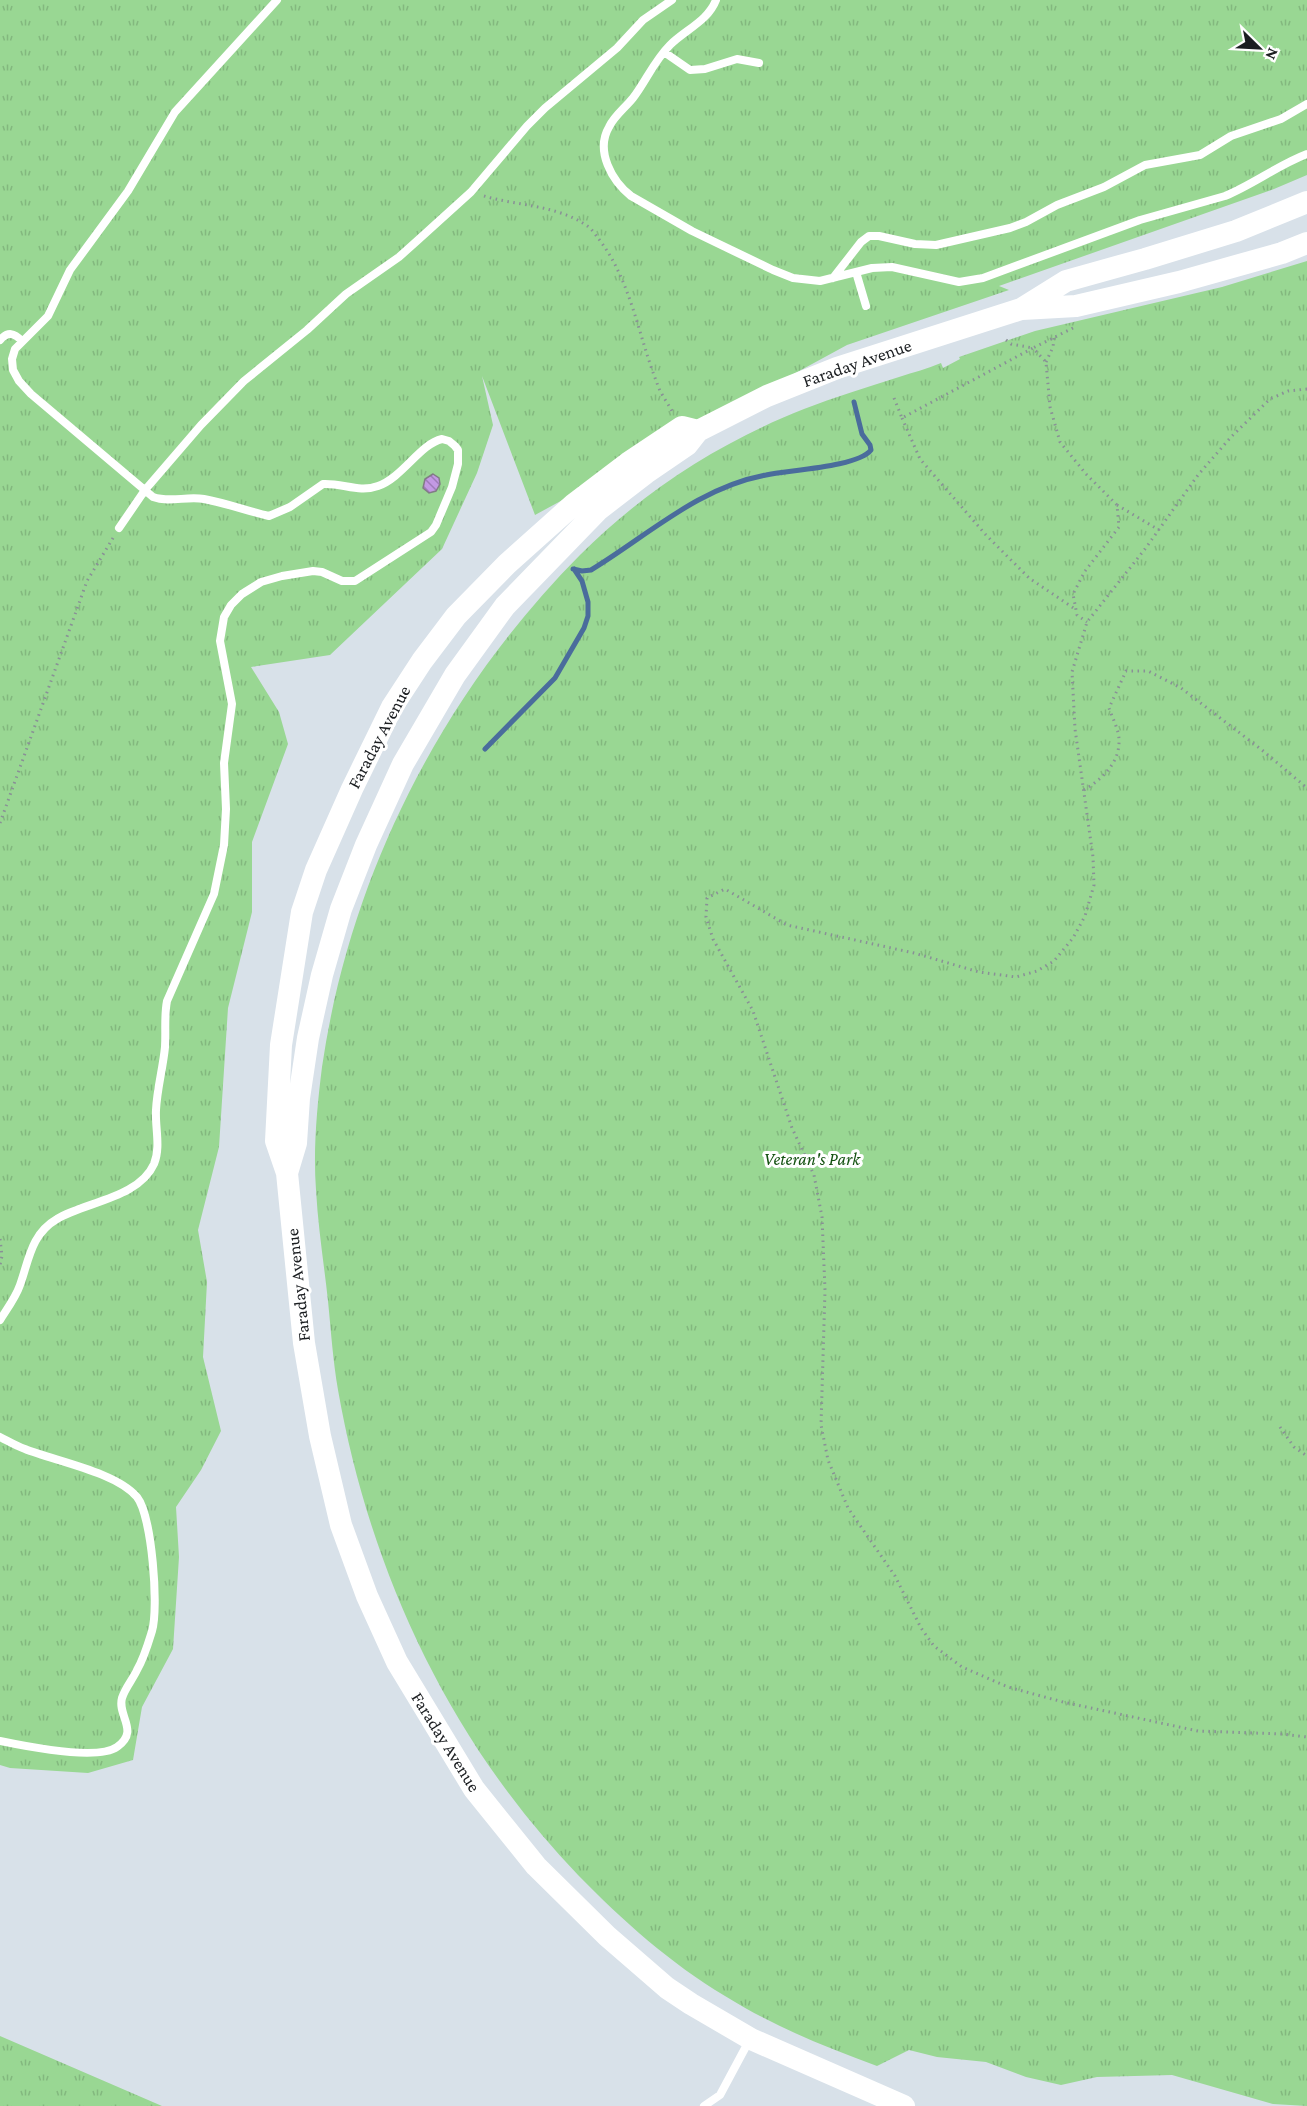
<svg xmlns="http://www.w3.org/2000/svg" width="1307" height="2106" font-family="'Crimson Pro',serif">
<style>
.grass{fill:url(#grass-tufts)}
.lines{fill:none;stroke-linecap:round;stroke-linejoin:round}
.stream{stroke:#4a6c9c;stroke-width:5}
.building{fill:url(#building-back-hatch);stroke:#817c85;stroke-width:1.5}
.path{stroke:#899096;stroke-width:3;stroke-dasharray:1.5 4.5;stroke-linecap:butt}
.service{stroke:#fff;stroke-width:8}
.secondary{stroke:#fff;stroke-width:22}
.labels{text-anchor:middle;dominant-baseline:central;stroke-width:6;stroke-linejoin:round;paint-order:stroke}
.street-label{font-size:18px;fill:#1b1e21;stroke:#fff}
.park-label{font-size:18px;font-style:italic;fill:#145211;stroke:#fff}
</style>
<defs>
<pattern id="grass-tufts" width="24" height="20" patternUnits="userSpaceOnUse" patternTransform="scale(1.5)"><rect width="24" height="20" fill="#99d793"/><path d="M3 7l-1-3M5 7V3M7 7l1-3M15 17l-1-3M17 17v-4M19 17l1-3" fill="none" stroke="#83b87e"/></pattern>
<pattern id="building-back-hatch" width="6" height="6" patternUnits="userSpaceOnUse" patternTransform="scale(1.5)"><rect width="6" height="6" fill="#c399e3"/><path d="M-1 5l2 2M0 0l6 6M5-1l2 2" fill="none" stroke="#9e7cb8"/></pattern>
</defs>
<rect width="100%" height="100%" fill="#d8e1e9"/>
<path class="grass" d="M0 0H1307V175L1274 189 999 286 1009 290 847 345 535 515 482 376 493 425 477 473 442 549 330 655 251 667 279 712 288 744 252 842V912L228 1008 219 1147 198 1230 207 1282 203 1357 221 1431 201 1470 176 1507 179 1557 173 1649 142 1707 133 1760 88 1773 10 1768 0 1765Z
M1307 261V2106L1273 2104 1172 2075 1097 2077 1061 2085 1026 2077 986 2062 937 2057 909 2050 877 2066C825 2047 773 2026 725 1996 670 1963 623 1921 578 1875 450 1742 370 1572 338 1390 333 1361 331 1331 328 1301 324 1264 318 1227 316 1190 313 1149 317 1107 322 1067 350 874 443 693 580 555 644 491 720 442 804 409 835 397 868 387 899 377 914 372 927 369 941 363L943 368 960 359 959 357 1035 331 1222 287Z
M0 2036 162 2106H0Z"/>
<g class="lines">
<path class="stream" d="M573 569 582 571 591 570C647 536 699 487 766 475 788 470 858 467 871 450L870 445 862 434 854 402
M485 749 555 678 584 628 588 616V602L582 581 574 569"/>
</g>
<path class="building" d="M433 474 439 478 440 484 436 491 429 493 423 488 425 479Z"/>
<g class="lines">
<path class="path" d="M484 196C518 206 556 205 586 225 591 228 595 234 598 238 631 280 638 335 657 383 660 393 667 402 672 411
M1006 340 1011 344 1033 348 1077 326
M1046 362 1053 347 1054 338
M1307 389 1288 391 1270 399 1231 437 1198 475 1145 549 1087 622 1072 672 1075 729 1093 857 1094 885 1085 916 1073 938 1054 961 1037 971 1016 977 979 972 914 953 787 925 725 889 707 898 706 917 713 939 753 1011 792 1128 814 1175 822 1217 825 1290 821 1425 828 1460 848 1508 895 1576 921 1628 934 1646 962 1667 1008 1687 1063 1702 1198 1731 1282 1734 1307 1737
M894 398 902 418 1033 348 1046 362 1050 407 1060 442 1086 474 1117 505 1119 527 1085 571 1073 594 1077 615 1087 622
M902 418 920 459 986 535 1029 578 1075 609
M1117 505 1159 530
M1084 790C1101 780 1120 763 1119 740 1119 730 1112 717 1109 708L1126 671H1148L1181 688 1262 750 1307 788
M0 823 87 581 113 538
M0 1239 2 1256 0 1265
M1280 1427 1294 1447 1307 1456"/>
<path class="service" d="M716 0C708 21 685 30 670 45 654 61 646 81 633 98 625 108 614 116 609 127 595 151 612 181 631 196L692 231 773 270 793 278 820 281 856 272 866 306
M664 52 690 70 705 69 737 59 759 63
M856 272 872 268 892 267 959 282 983 278 1140 220 1225 196C1254 184 1278 165 1307 154
M833 278 861 242 869 236H879L915 244 936 245 1010 228 1026 222 1057 205 1104 187 1145 165 1200 155 1231 136 1281 119 1307 104
M0 340C8 331 14 333 22 341
M119 528 145 490 201 425 244 381 307 330 346 294 399 257 418 240 471 192 527 126 545 108 617 48 643 20 672 0
M0 1320C7 1309 16 1297 20 1285 29 1260 31 1234 57 1219 85 1202 139 1198 154 1164 161 1147 155 1128 156 1110 157 1089 163 1068 165 1047 166 1031 164 1016 167 1001L214 894 224 845 226 809 224 763 232 704 220 641 224 617 231 605 242 594 261 582 282 576 313 571 322 572 342 581H355L431 532 436 525 452 487 458 464V450L455 446 449 441 442 439C420 444 403 477 378 486 359 493 343 483 323 484L290 507 269 516C247 511 226 503 204 499 186 496 170 503 153 497L31 394 19 381 13 370 12 359 15 349 48 316 70 270 128 191 175 112 277 0
M0 1437C8 1441 16 1446 25 1449 55 1461 116 1472 137 1497 152 1516 159 1608 152 1631 148 1644 144 1658 137 1670 133 1679 125 1688 122 1698 117 1716 140 1731 117 1747 97 1761 24 1746 0 1741
M704 2106 720 2095 750 2039"/>
<path class="secondary" d="M1022 309 1076 306 1179 282 1282 253 1307 243
M698 431 682 427 628 463 574 504 507 564 456 616 422 661 392 707 352 789 316 870 302 912 281 1045 276 1141 287 1173 304 1343 320 1436 341 1525 367 1596 397 1662 474 1789 536 1866 607 1936 667 1988 691 2004 751 2039 904 2106
M287 1173 296 1143 299 1098 308 1038 322 975 341 909 366 845 403 764 455 675 505 606 598 510 646 473 687 445 698 431 767 396 837 368 1021 309 1066 281 1145 259 1236 231 1307 202"/>
</g>
<g class="labels">
<g class="street-label">
<text transform="translate(857 363) rotate(-19)">Faraday Avenue</text>
<text transform="translate(379 737) rotate(-62)">Faraday Avenue</text>
<text transform="translate(298 1285) rotate(-96)">Faraday Avenue</text>
<text transform="translate(446 1742) rotate(58)">Faraday Avenue</text>
</g>
<g class="park-label">
<text x="812" y="1159">Veteran's Park</text>
</g>
</g>
<g transform="translate(1259 48) rotate(114)" stroke="#ffffff" stroke-width="4.5" paint-order="stroke">
<path d="M0-4.5L10 22L0 15L-10 22Z" fill="#1b1e21"/>
<text y="-9" font-size="16" font-weight="bold" text-anchor="middle" fill="#1b1e21">N</text>
</g>
</svg>
